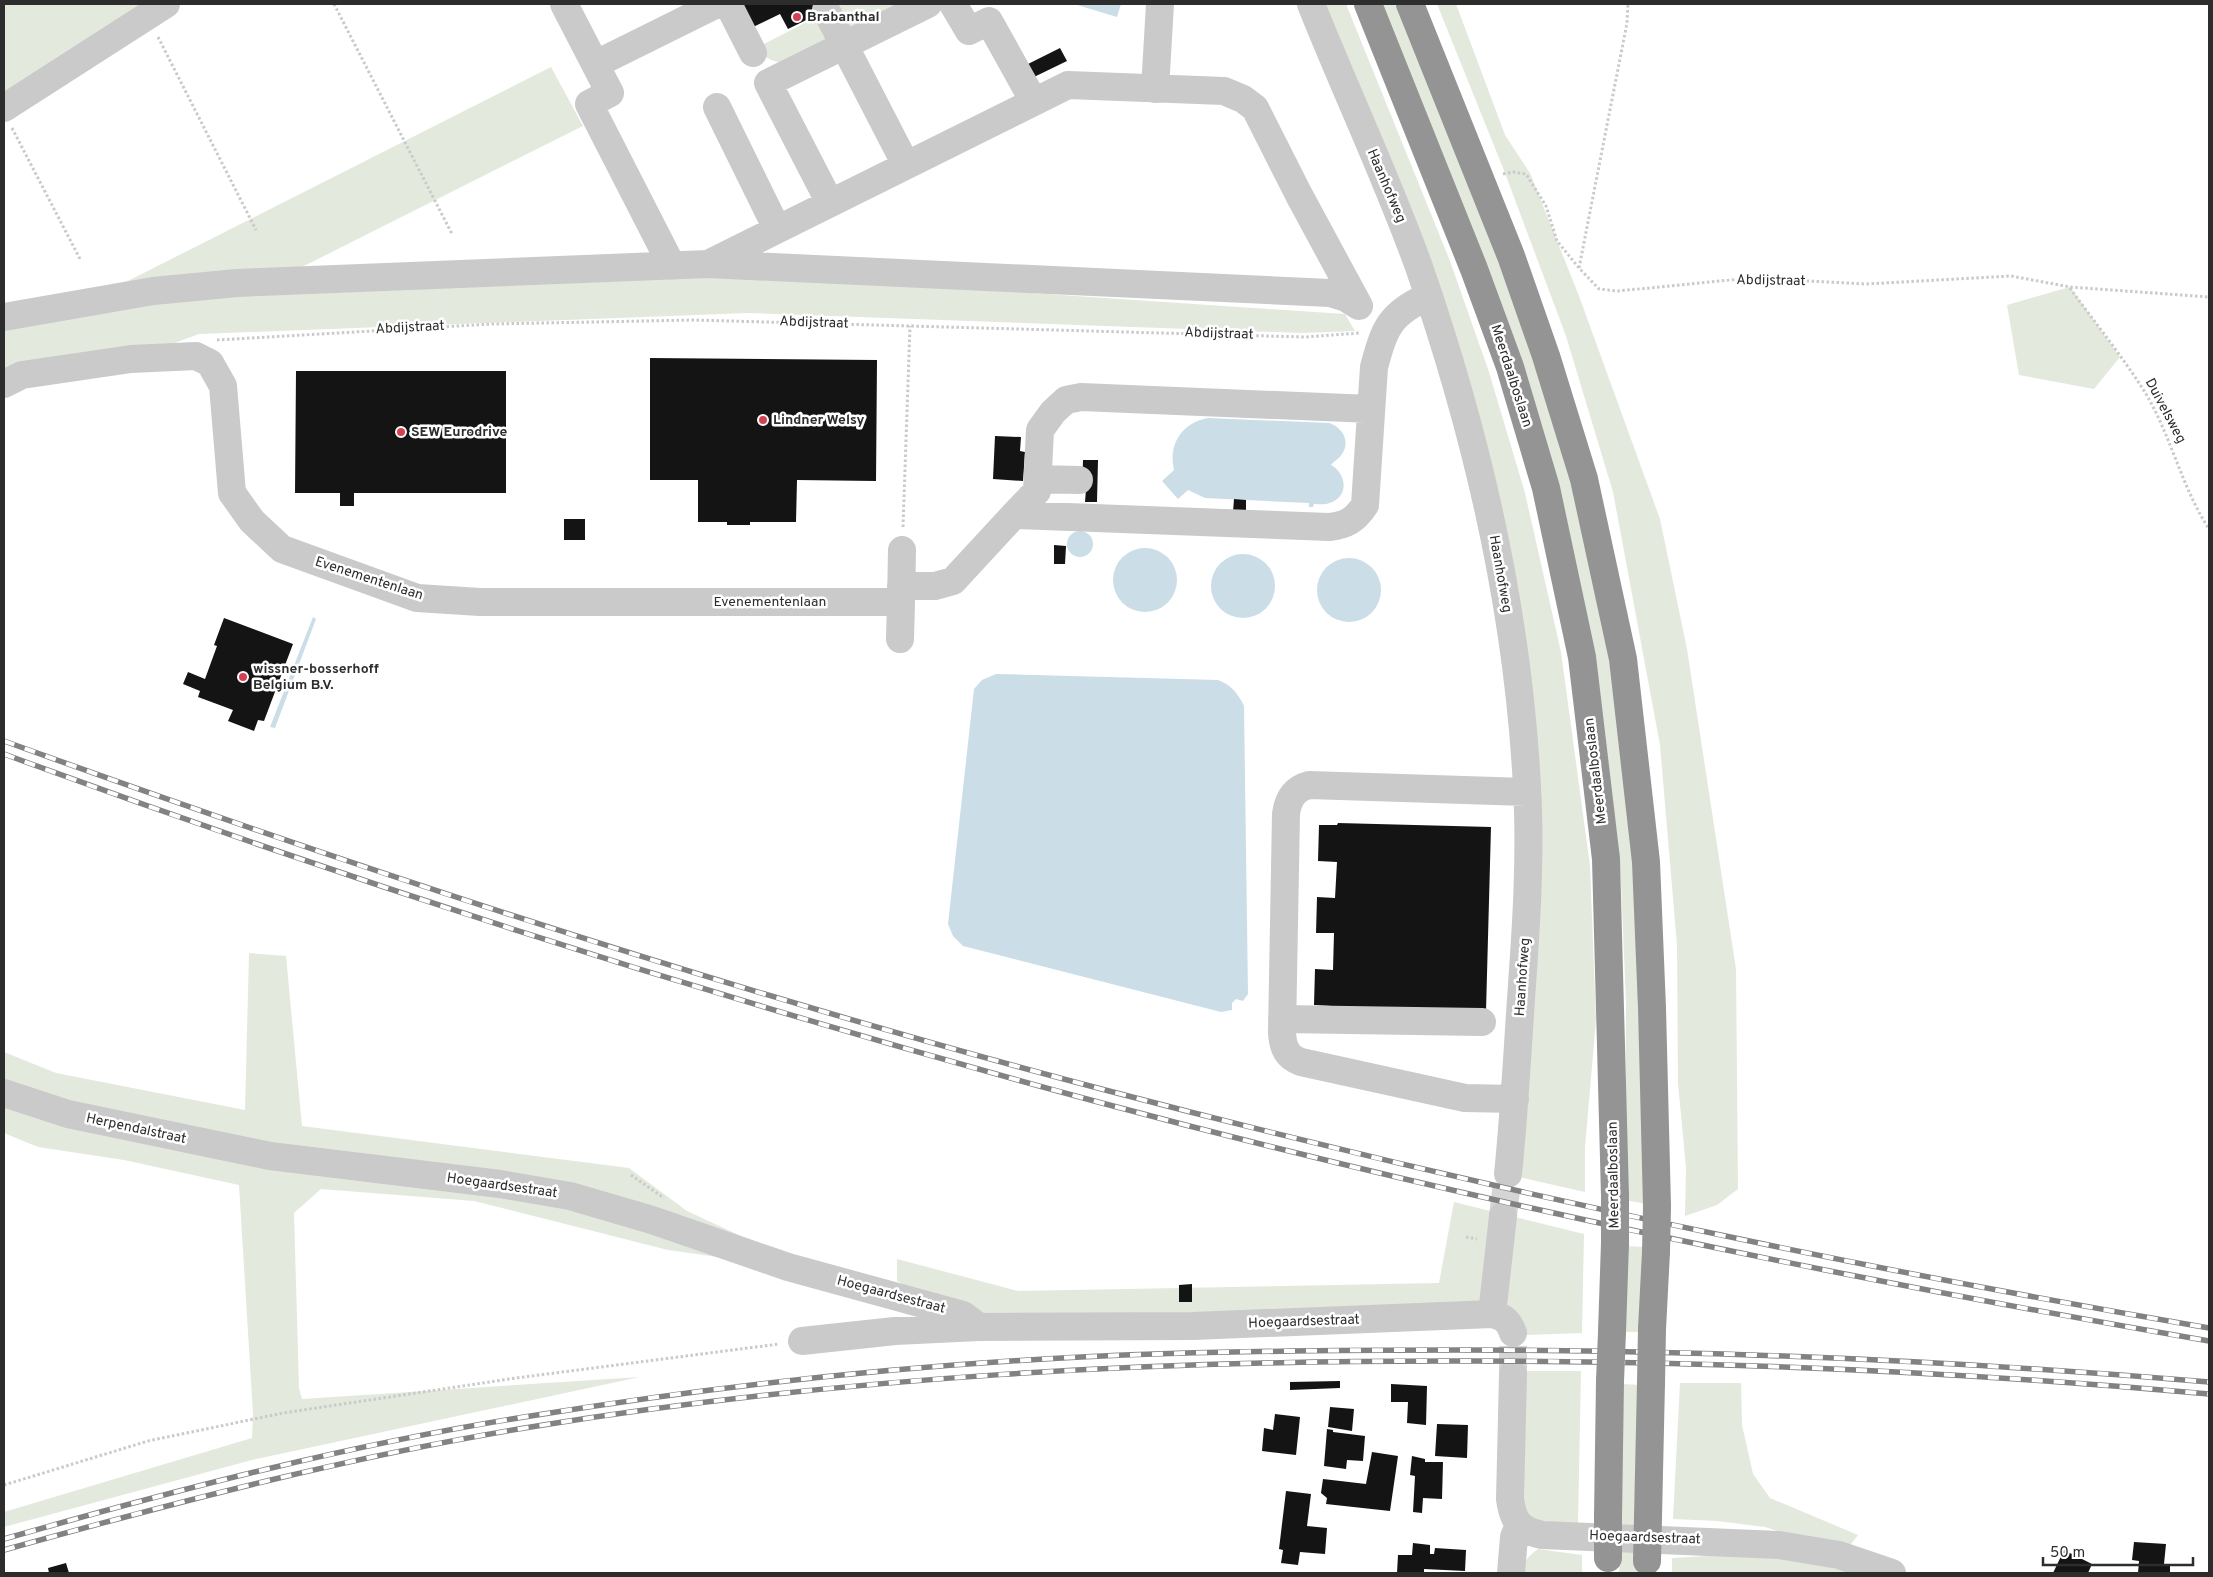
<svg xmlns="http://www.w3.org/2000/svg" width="2213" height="1577" font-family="Overpass,sans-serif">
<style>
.green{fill:#e4e9dd}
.water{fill:#cbdde7}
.building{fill:#141414}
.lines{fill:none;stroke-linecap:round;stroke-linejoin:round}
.minor-tunnel{stroke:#d5d5d5;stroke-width:28;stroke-dasharray:28 14;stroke-linecap:butt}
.path{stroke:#cacaca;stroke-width:3;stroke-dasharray:2.5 2.5;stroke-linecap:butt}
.minor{stroke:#cacaca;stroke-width:28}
.highway{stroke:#949494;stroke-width:28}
.rail-casing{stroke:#828282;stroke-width:5.5}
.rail{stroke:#fff;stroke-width:4;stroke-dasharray:11;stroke-linecap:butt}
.highway-bridge{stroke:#949494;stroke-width:28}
.poi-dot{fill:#d24253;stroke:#fff;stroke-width:2}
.labels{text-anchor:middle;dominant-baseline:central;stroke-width:5;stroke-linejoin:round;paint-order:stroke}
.poi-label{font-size:14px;font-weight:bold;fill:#2d2d2d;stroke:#fff;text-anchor:start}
.street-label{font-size:14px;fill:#2d2d2d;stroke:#fff}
</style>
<rect width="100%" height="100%" fill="#fff"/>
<path class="green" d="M4 4H143L4 95Z
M843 4H904L847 33 834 8Z
M1318 4H1346L1450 261 1489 372 1525 493 1561 652 1590 866 1596 1020 1585 1147V1192L1519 1177 1535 921 1492 503Z
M1382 4H1402L1466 166 1564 444 1602 602 1637 841 1646 1204 1625 1200 1626 1002 1621 884 1618 841 1596 673 1489 277 1450 172Z
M1437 4H1456L1505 135 1530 173 1579 296 1660 519 1687 649 1736 969 1738 1189 1717 1205 1685 1216 1686 1168 1678 1083 1677 945 1660 745 1613 492 1566 336 1503 168Z
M820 15 833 40C822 44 789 61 780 62 771 62 761 55 758 47Z
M551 67 583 126 274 281 114 288Z
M744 274 1345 314 1355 331 1302 333 748 313 199 334 131 359 4 384V326L151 300Z
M2070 287 2120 357 2094 389 2019 375 2007 305Z
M249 953 286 956 302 1126 629 1168 687 1211 842 1283 788 1267 668 1250 474 1201 321 1189 294 1213 299 1388 302 1399 640 1377 252 1460 4 1527V1512L252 1438 253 1414 239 1185 124 1160 38 1147 4 1133V1052L56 1073 245 1110Z
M1454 1202 1584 1234 1582 1333 1527 1335 1502 1306 1006 1318 939 1305 897 1281V1259L1018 1291 1439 1283Z
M1624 1246 1645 1247 1643 1332H1623Z
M1525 1371H1581L1578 1523 1536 1522 1522 1507Z
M1680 1383H1741L1742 1425 1753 1474 1770 1498 1858 1535 1845 1552 1765 1527 1717 1521 1673 1519Z
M1622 1384 1642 1385 1638 1573H1619Z
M1538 1549 1582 1555V1573H1521C1522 1562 1530 1555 1538 1549Z
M1742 1554 1815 1561 1866 1573H1672V1558Z"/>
<path class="water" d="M1074 4H1121L1117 17Z
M1208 418 1329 423C1342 427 1351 441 1342 454 1339 459 1334 461 1331 465 1346 473 1350 496 1330 503 1325 505 1319 504 1314 504L1313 507H1309V503L1205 498 1188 490 1178 499 1162 481 1174 470C1168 444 1182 423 1208 418Z
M1067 544a13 13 0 1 1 26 0a13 13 0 1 1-26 0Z
M1113 580a32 32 0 1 1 64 0a32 32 0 1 1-64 0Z
M1211 586a32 32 0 1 1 64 0a32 32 0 1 1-64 0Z
M1317 590a32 32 0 1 1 64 0a32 32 0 1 1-64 0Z
M313 617 316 619 275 728 270 727Z
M996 674 1218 680C1231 685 1238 693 1244 706L1248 994 1243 1001 1236 999 1232 1003V1010L1221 1012 963 946 953 936 948 924 974 689 982 680Z"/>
<path class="building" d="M736 4H839L788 29 780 14 749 29Z
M1060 48 1067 61 1034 77 1028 64Z
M650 358 877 360 876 481 797 480 796 522H750V525H727V522H698V480H650Z
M296 371H506V493H354V506H340V493H295Z
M995 436 1021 437 1020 451 1025 452 1023 481 993 479Z
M1083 460H1098L1097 502H1085L1086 489H1082Z
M1234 499 1246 500V513L1233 512Z
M564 519H585V540H564Z
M1054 545 1066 546 1065 564H1054Z
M224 618 293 644 264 721 258 720 254 731 228 721 233 710 198 697 200 691 183 684 188 672 205 679 217 646 214 645Z
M1338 823 1491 827 1486 1011 1332 1008V1006L1314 1005 1315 969 1333 970 1334 933H1316L1317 897 1335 898 1337 862 1318 861 1319 825H1337Z
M1192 1284V1302H1179V1285Z
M1340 1381V1388L1290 1390V1382Z
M1391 1384 1427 1386 1426 1425 1407 1423 1408 1402H1391Z
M1330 1407 1354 1409 1352 1431 1328 1427Z
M1275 1414 1300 1417 1296 1455 1262 1451 1264 1428 1273 1430Z
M1437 1424 1468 1425 1467 1458 1435 1456Z
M1327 1429 1333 1430V1432L1365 1436 1363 1461 1347 1460 1346 1469 1324 1466Z
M1372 1452 1398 1456 1390 1511 1326 1504 1327 1498 1321 1493 1323 1479 1366 1484Z
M1412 1456 1425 1459V1462H1443L1442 1499 1423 1498 1422 1513 1413 1512 1415 1476 1410 1475Z
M1286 1491 1311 1494 1307 1526 1327 1528 1325 1554 1300 1552 1298 1565 1281 1563 1283 1550 1279 1549Z
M2134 1542 2166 1544 2164 1564 2170 1565V1573H2138L2139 1561 2132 1560Z
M1413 1543 1430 1545V1554H1434L1435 1548 1466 1550 1465 1571 1424 1569V1573H1397L1398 1555H1412Z
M2064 1550 2092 1564 2088 1573H2053Z
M66 1563 69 1573H49L48 1568Z"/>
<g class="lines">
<path class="minor-tunnel" d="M1503 1216 1508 1174
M1513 1374V1333"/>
<path class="path" d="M334 4 452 234
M158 37 256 230
M12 128 80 259
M1503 174 1513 172 1526 174 1546 206 1557 241 1579 268 1599 289 1618 291 1751 278 1866 284 2011 276 2070 287 2209 297
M1579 268 1627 23 1628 4
M2070 288C2095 323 2123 357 2146 394 2171 436 2182 488 2209 529
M217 340 492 324 694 320 1305 337 1360 333
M903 527 910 326
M631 1175 664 1198
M1466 1237 1477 1239
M4 1485 148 1441 283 1413 516 1378 779 1344"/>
<path class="minor" d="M564 4 610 93 589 104 672 266
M728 4 753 53
M953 4 969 31 989 21 1034 102
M1311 4C1346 92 1387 178 1419 267 1477 434 1518 610 1527 787 1531 858 1526 929 1521 999 1517 1058 1514 1116 1508 1174
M826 10 906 165
M596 64 717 4
M1155 89 1160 4
M717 107 777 229
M4 108 166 4
M830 203 768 83 928 4
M4 317 153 291 237 283 708 264 1330 293 1346 298 1359 306 1299 195 1255 108 1243 99 1224 91 1068 85 708 264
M4 384 22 375 131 359 196 356 210 363 223 386 232 493 252 521 282 549 417 598 480 602H901L900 639
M1038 479 1079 480
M1014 515 1037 491 1040 430 1053 412 1066 400 1081 397 1371 409
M901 586H935L953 581 1014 515 1329 527C1347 525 1355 520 1365 505L1374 367C1385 327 1389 315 1428 296
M901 602 902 550
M1282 1019 1482 1022
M4 1093 68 1114 270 1156 500 1184 570 1196 652 1220 788 1267 963 1315 979 1327
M1515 1099 1465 1098 1301 1062C1287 1057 1283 1048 1282 1033L1286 814C1288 799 1294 789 1309 785L1527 792
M1492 1314 1503 1216
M802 1341 895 1331 979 1327 1193 1326 1492 1314C1504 1317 1509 1321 1513 1333
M1513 1374 1510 1499C1513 1521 1519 1530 1542 1535L1779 1545 1839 1555 1892 1573
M1511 1573 1514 1537 1519 1525"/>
<path class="highway" d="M1368 4 1474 269 1510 367 1546 488 1582 657 1606 859 1615 1196
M1410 4 1511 256 1546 356 1584 479 1623 659 1646 862 1652 1008 1657 1206
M1652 1329 1656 1252
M1612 1332 1615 1243
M1608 1517 1610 1381
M1648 1517 1651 1383"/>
<defs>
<path id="rail" d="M4 741C367 872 735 993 1109 1091 1472 1186 1840 1265 2209 1328
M4 754C363 886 728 1002 1098 1102 1464 1200 1836 1277 2209 1341
M4 1539C179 1489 356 1443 537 1415 717 1386 899 1366 1081 1357 1208 1351 1335 1350 1461 1350 1711 1350 1960 1361 2209 1382
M4 1550C180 1501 356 1455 537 1426 848 1376 1158 1360 1472 1361 1718 1361 1964 1372 2209 1394"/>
</defs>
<use href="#rail" class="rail-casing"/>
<use href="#rail" class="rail"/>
<path class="highway-bridge" d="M1615 1243V1196
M1656 1252 1657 1206
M1610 1381 1612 1332
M1651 1383 1652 1329
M1608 1558V1517
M1647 1561 1648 1517"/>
</g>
<g class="poi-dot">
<circle cx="797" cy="17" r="5"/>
<circle cx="763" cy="420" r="5"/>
<circle cx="401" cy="432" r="5"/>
<circle cx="243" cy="677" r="5"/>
</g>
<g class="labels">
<g class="poi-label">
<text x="807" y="17">Brabanthal</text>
<text x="773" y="420">Lindner Welsy</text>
<text x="411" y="432">SEW Eurodrive</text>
<text x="253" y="669">wissner-bosserhoff<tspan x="253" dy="16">Belgium B.V.</tspan></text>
</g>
<g class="street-label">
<text transform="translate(1386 186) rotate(67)">Haanhofweg</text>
<text transform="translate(1771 281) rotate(1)">Abdijstraat</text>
<text transform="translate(814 323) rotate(2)">Abdijstraat</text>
<text transform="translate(410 328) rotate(-3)">Abdijstraat</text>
<text transform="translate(1219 334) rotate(2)">Abdijstraat</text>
<text transform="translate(1511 376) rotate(72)">Meerdaalboslaan</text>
<text transform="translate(2165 411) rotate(62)">Duivelsweg</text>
<text transform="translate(1500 574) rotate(80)">Haanhofweg</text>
<text transform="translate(369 579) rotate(18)">Evenementenlaan</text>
<text x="770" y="602">Evenementenlaan</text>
<text transform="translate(1596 771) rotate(-97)">Meerdaalboslaan</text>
<text transform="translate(1523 977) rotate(-86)">Haanhofweg</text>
<text transform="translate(136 1129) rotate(12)">Herpendalstraat</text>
<text transform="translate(1614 1175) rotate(-91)">Meerdaalboslaan</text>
<text transform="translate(502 1186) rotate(8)">Hoegaardsestraat</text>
<text transform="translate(891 1295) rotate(15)">Hoegaardsestraat</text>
<text transform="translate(1304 1322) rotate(-2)">Hoegaardsestraat</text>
<text transform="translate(1645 1538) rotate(2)">Hoegaardsestraat</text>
</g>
</g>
<rect width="2213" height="1577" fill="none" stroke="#2d2d2d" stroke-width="10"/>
<path d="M2043 1557v8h150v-8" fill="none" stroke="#2d2d2d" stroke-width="2.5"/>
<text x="2050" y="1557" font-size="15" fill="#2d2d2d" stroke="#ffffff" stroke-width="4" paint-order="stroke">50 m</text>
</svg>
